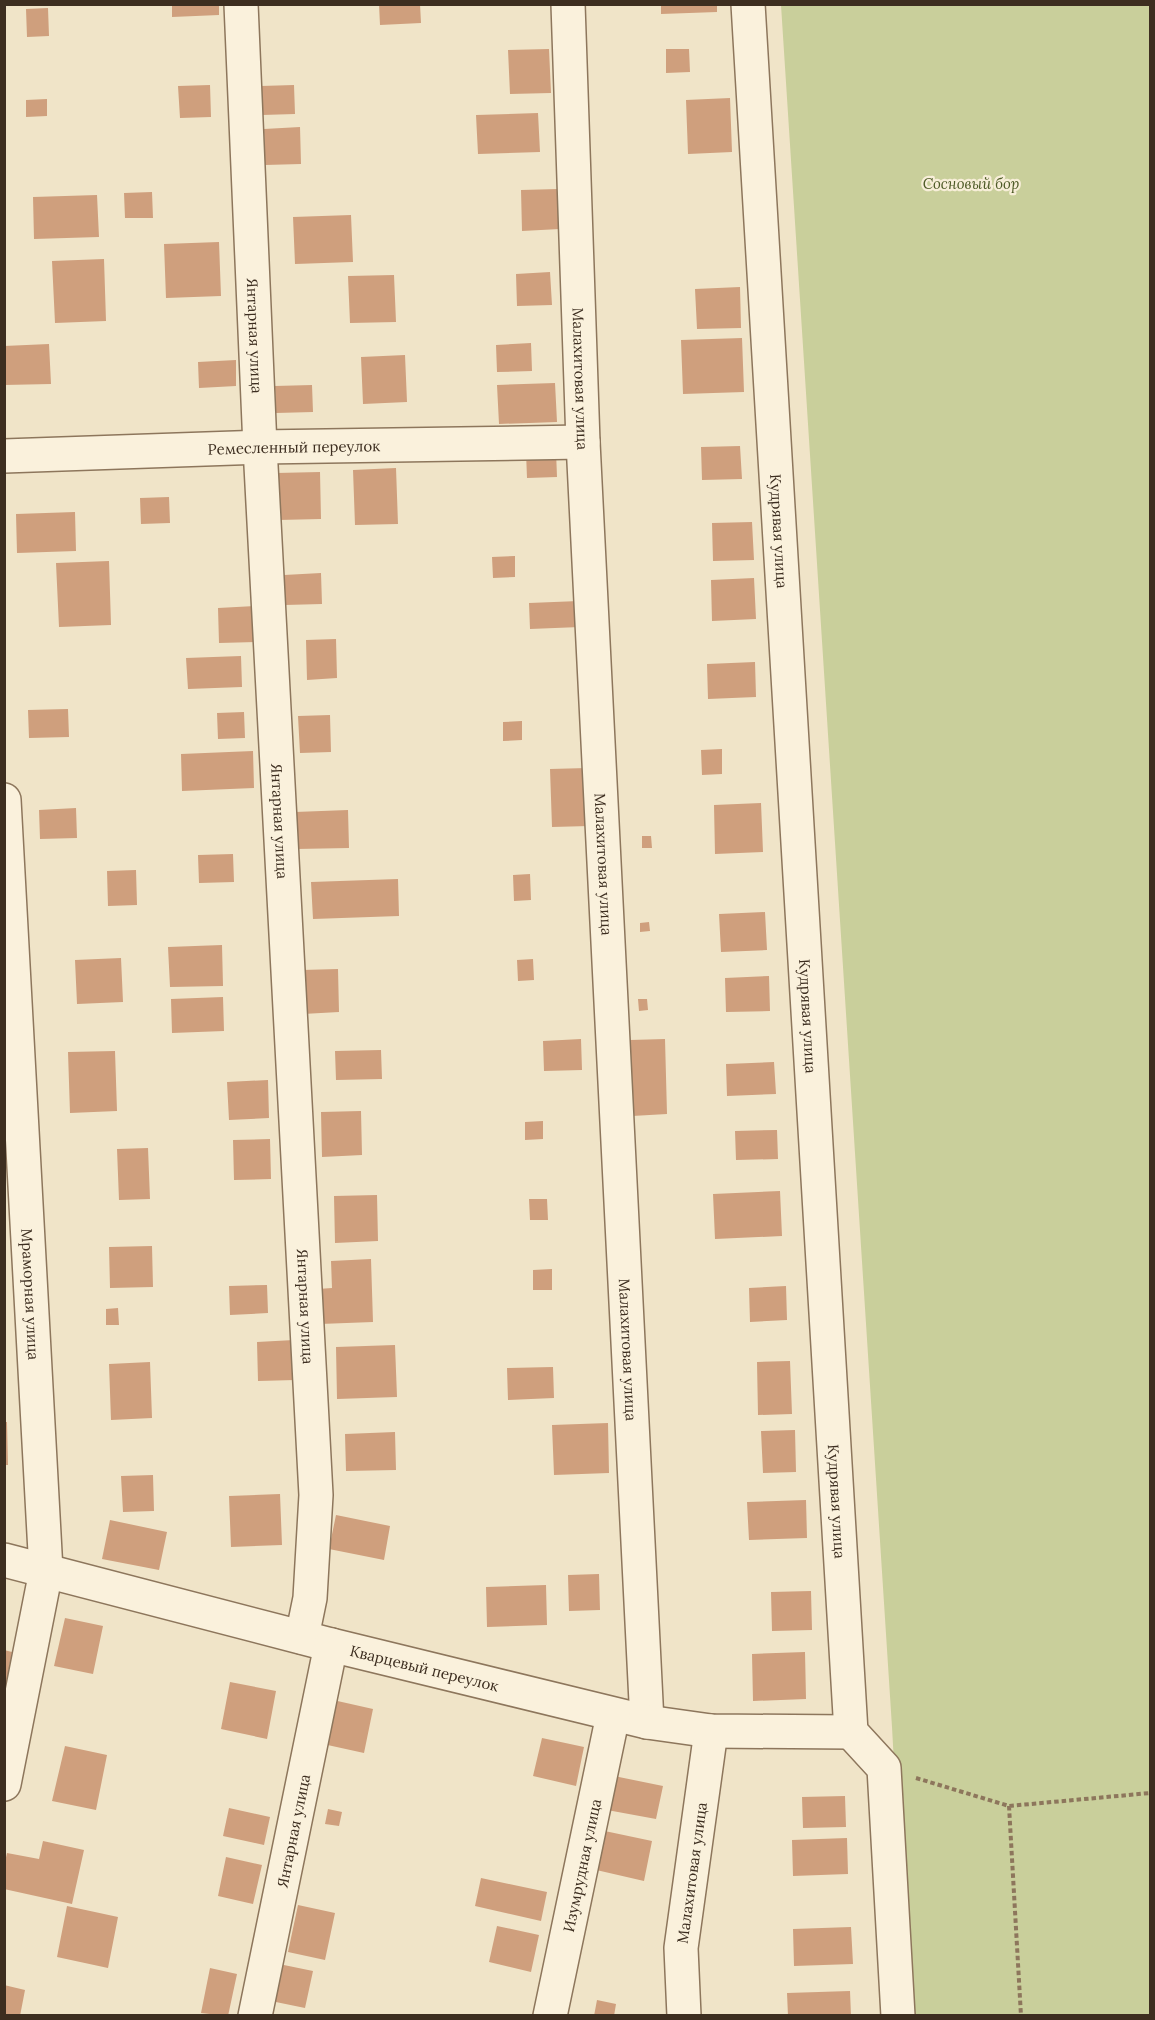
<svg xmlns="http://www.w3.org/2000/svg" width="1155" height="2020" font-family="Lora,serif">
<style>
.green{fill:#c9cf9b}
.building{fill:#cf9f7d}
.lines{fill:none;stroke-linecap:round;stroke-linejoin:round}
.minor-casing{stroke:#8d765c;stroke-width:36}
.path{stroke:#8d765c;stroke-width:4;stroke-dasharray:4.5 3;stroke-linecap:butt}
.minor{stroke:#faf1dc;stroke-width:33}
.labels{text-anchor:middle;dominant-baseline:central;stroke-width:4.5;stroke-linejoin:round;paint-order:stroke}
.park-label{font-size:15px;font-style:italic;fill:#4d5a26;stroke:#f7eed8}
.street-label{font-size:15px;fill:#3d2e20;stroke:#f7eed8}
</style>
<rect width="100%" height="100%" fill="#f0e4c8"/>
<path class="green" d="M781 5H1150V2015H908L892 1727Z"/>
<path class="building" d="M172 4H219V15L172 17Z
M379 4H420L421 23 380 25Z
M661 4H717V12L661 14Z
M48 8 49 36 27 37 26 9Z
M549 49 551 93 510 94 508 50Z
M666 49H689L690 72 666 73Z
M210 85 211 117 180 118 178 86Z
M294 85 295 114 262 115 261 86Z
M730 98 732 152 688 154 686 100Z
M47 99V116L26 117V100Z
M538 113 540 152 478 154 476 115Z
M300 127 301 164 265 165 264 129Z
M558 189 560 229 522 231 521 190Z
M152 192 153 218H125L124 193Z
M97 195 99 237 34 239 33 197Z
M351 215 353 262 295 264 293 217Z
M219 242 221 296 166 298 164 244Z
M104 259 106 321 55 323 52 261Z
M550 272 552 305 517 306 516 274Z
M394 275 396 322 350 323 348 276Z
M740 287 741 328 697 329 695 289Z
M742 338 744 392 683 394 681 340Z
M531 343 532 371 497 372 496 345Z
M49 344 51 384 4 385V346Z
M405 355 407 402 363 404 361 357Z
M236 360V386L199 388 198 362Z
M555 383 557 422 499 424 497 385Z
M312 385 313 412 276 413 275 386Z
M740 446 742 479 702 480 701 447Z
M556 451 557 477 527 478 526 452Z
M396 468 398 524 355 525 353 470Z
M320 472 321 519 278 520 276 473Z
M169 497 170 523 141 524 140 498Z
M75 512 76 551 17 553 16 514Z
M752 522 754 560 713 561 712 523Z
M515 556V577L493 578 492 557Z
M109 561 111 625 59 627 56 563Z
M321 573 322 604 285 605 284 575Z
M754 578 756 619 712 621 711 580Z
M579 601 580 627 530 629 529 603Z
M255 606 256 642 219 643 218 608Z
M336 639 337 678 307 680 306 640Z
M241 656 242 687 188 689 186 658Z
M755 662 756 697 708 699 707 664Z
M68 709 69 737 29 738 28 710Z
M244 712 245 738 218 739 217 713Z
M330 715 331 752 300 753 298 716Z
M522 721V740L503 741V722Z
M722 749V774L702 775 701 750Z
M253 751 254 788 182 791 181 754Z
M587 768 589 826 552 827 550 769Z
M761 803 763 852 715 854 714 805Z
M76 808 77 838 40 839 39 810Z
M348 810 349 848 296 849 295 812Z
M642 836H651L652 848H642Z
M233 854 234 882 199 883 198 855Z
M136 870 137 905 108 906 107 871Z
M530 874 531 900 514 901 513 875Z
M398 879 399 916 313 919 311 882Z
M765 912 767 950 721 952 719 914Z
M649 922 650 931 640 932V923Z
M222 945 223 986 170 987 168 947Z
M121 958 123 1002 77 1004 75 960Z
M533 959 534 980 518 981 517 960Z
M338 969 339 1012 303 1014 302 970Z
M769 976 770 1011 726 1012 725 978Z
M223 997 224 1031 172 1033 171 999Z
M638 999H647L648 1010 639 1011Z
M581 1039 582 1070 544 1071 543 1041Z
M665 1039 667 1114 632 1116 630 1040Z
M381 1050 382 1079 336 1080 335 1051Z
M115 1051 117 1111 70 1113 68 1052Z
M774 1062 776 1094 727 1096 726 1064Z
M268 1080 269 1118 229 1120 227 1082Z
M361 1111 362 1155 322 1157 321 1112Z
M543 1121V1139L525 1140V1122Z
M777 1130 778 1159 736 1160 735 1131Z
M270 1139 271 1179 234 1180 233 1140Z
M148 1148 150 1199 119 1200 117 1149Z
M780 1191 782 1236 715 1239 713 1194Z
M377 1195 378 1241 335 1243 334 1196Z
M529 1199H547L548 1220H530Z
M152 1246 153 1287 110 1288 109 1247Z
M371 1259 373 1322 320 1324 318 1289 332 1288 331 1261Z
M552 1269V1290H533V1270Z
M267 1285 268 1313 230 1315 229 1286Z
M786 1286 787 1320 750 1322 749 1288Z
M118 1308 119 1325H106V1309Z
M294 1340 295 1380 258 1381 257 1342Z
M395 1345 397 1397 337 1399 336 1347Z
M790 1361 792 1414 758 1415 757 1362Z
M150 1362 152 1418 111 1420 109 1364Z
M553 1367 554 1398 508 1400 507 1368Z
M4 1422H7L8 1465H4Z
M608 1423 609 1473 554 1475 552 1425Z
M795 1430 796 1472 763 1473 761 1431Z
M395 1432 396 1470 346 1471 345 1434Z
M153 1475 154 1511 123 1512 121 1476Z
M280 1494 282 1545 231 1547 229 1496Z
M806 1500 807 1538 749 1540 747 1502Z
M336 1515 390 1526 384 1560 329 1549Z
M110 1520 167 1532 159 1570 102 1559Z
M599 1574 600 1610 569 1611 568 1575Z
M546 1585 547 1625 487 1627 486 1587Z
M811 1591 812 1630 772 1631 771 1592Z
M65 1618 103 1626 93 1674 54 1666Z
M4 1650 12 1652 6 1684H4Z
M805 1652 806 1699 753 1701 752 1654Z
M230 1682 276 1691 267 1739 221 1729Z
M333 1700 373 1709 364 1753 323 1744Z
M542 1738 584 1747 576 1786 533 1776Z
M65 1746 107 1755 96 1810 52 1801Z
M614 1776 663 1786 656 1819 607 1810Z
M845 1796 846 1827 803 1828 802 1797Z
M229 1808 270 1817 264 1845 223 1836Z
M328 1809 342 1812 339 1826 325 1824Z
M600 1830 652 1841 644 1881 592 1869Z
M847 1838 848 1874 793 1876 792 1840Z
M43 1841 84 1850 72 1904 4 1889V1866L7 1853 39 1859Z
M226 1857 262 1865 253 1904 218 1896Z
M481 1878 547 1892 541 1921 475 1906Z
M298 1905 335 1913 325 1960 288 1952Z
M67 1906 118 1917 108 1968 57 1957Z
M497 1926 539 1935 531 1972 489 1962Z
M851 1927 853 1964 794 1966 793 1929Z
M279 1964 313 1971 305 2008 271 2001Z
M210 1968 237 1974 228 2016 201 2013Z
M4 1985 25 1990 20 2016H4Z
M850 1991 851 2016H788L787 1993Z
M597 2000 616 2004 614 2016H594Z"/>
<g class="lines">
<defs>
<g id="minor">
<path id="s1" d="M241 4 260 447 316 1495 310 1598 302 1637"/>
<path id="s2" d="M568 4 583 442 647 1722"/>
<path id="s3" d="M748 4 851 1732 884 1768 898 2016"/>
<path id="s4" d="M4 456 260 447 583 442"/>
<path id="s5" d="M4 800 46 1571 4 1784"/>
<path id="s6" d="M4 1560 331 1645 647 1722 711 1731 851 1732"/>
<path id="s7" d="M255 2016 331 1645"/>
<path id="s8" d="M550 2016 613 1715"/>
<path id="s9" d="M684 2016 681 1948 711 1731"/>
</g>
</defs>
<use href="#minor" class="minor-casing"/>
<path class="path" d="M916 1778 1009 1806 1150 1793
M1009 1806 1021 2016"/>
<use href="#minor" class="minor"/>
</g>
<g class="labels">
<g class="park-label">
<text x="971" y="183">Сосновый бор</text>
</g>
<g class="street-label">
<text stroke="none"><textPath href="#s1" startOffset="332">Янтарная улица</textPath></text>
<text stroke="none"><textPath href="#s2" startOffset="375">Малахитовая улица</textPath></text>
<text stroke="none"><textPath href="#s4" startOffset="290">Ремесленный переулок</textPath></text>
<text stroke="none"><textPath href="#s3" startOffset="528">Кудрявая улица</textPath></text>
<text stroke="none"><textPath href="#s1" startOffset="818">Янтарная улица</textPath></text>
<text stroke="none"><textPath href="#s2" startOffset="861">Малахитовая улица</textPath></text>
<text stroke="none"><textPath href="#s3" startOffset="1014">Кудрявая улица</textPath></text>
<text stroke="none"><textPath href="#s5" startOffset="495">Мраморная улица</textPath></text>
<text stroke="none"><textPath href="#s1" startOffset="1304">Янтарная улица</textPath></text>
<text stroke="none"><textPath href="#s2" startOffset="1347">Малахитовая улица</textPath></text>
<text stroke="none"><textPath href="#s3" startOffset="1500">Кудрявая улица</textPath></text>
<text stroke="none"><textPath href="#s6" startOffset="434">Кварцевый переулок</textPath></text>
<text stroke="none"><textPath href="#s7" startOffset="189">Янтарная улица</textPath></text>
<text stroke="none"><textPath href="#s8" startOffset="154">Изумрудная улица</textPath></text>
<text stroke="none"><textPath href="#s9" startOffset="144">Малахитовая улица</textPath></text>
</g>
</g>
<rect width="1155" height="2020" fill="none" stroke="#3d2e20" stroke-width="12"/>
</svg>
